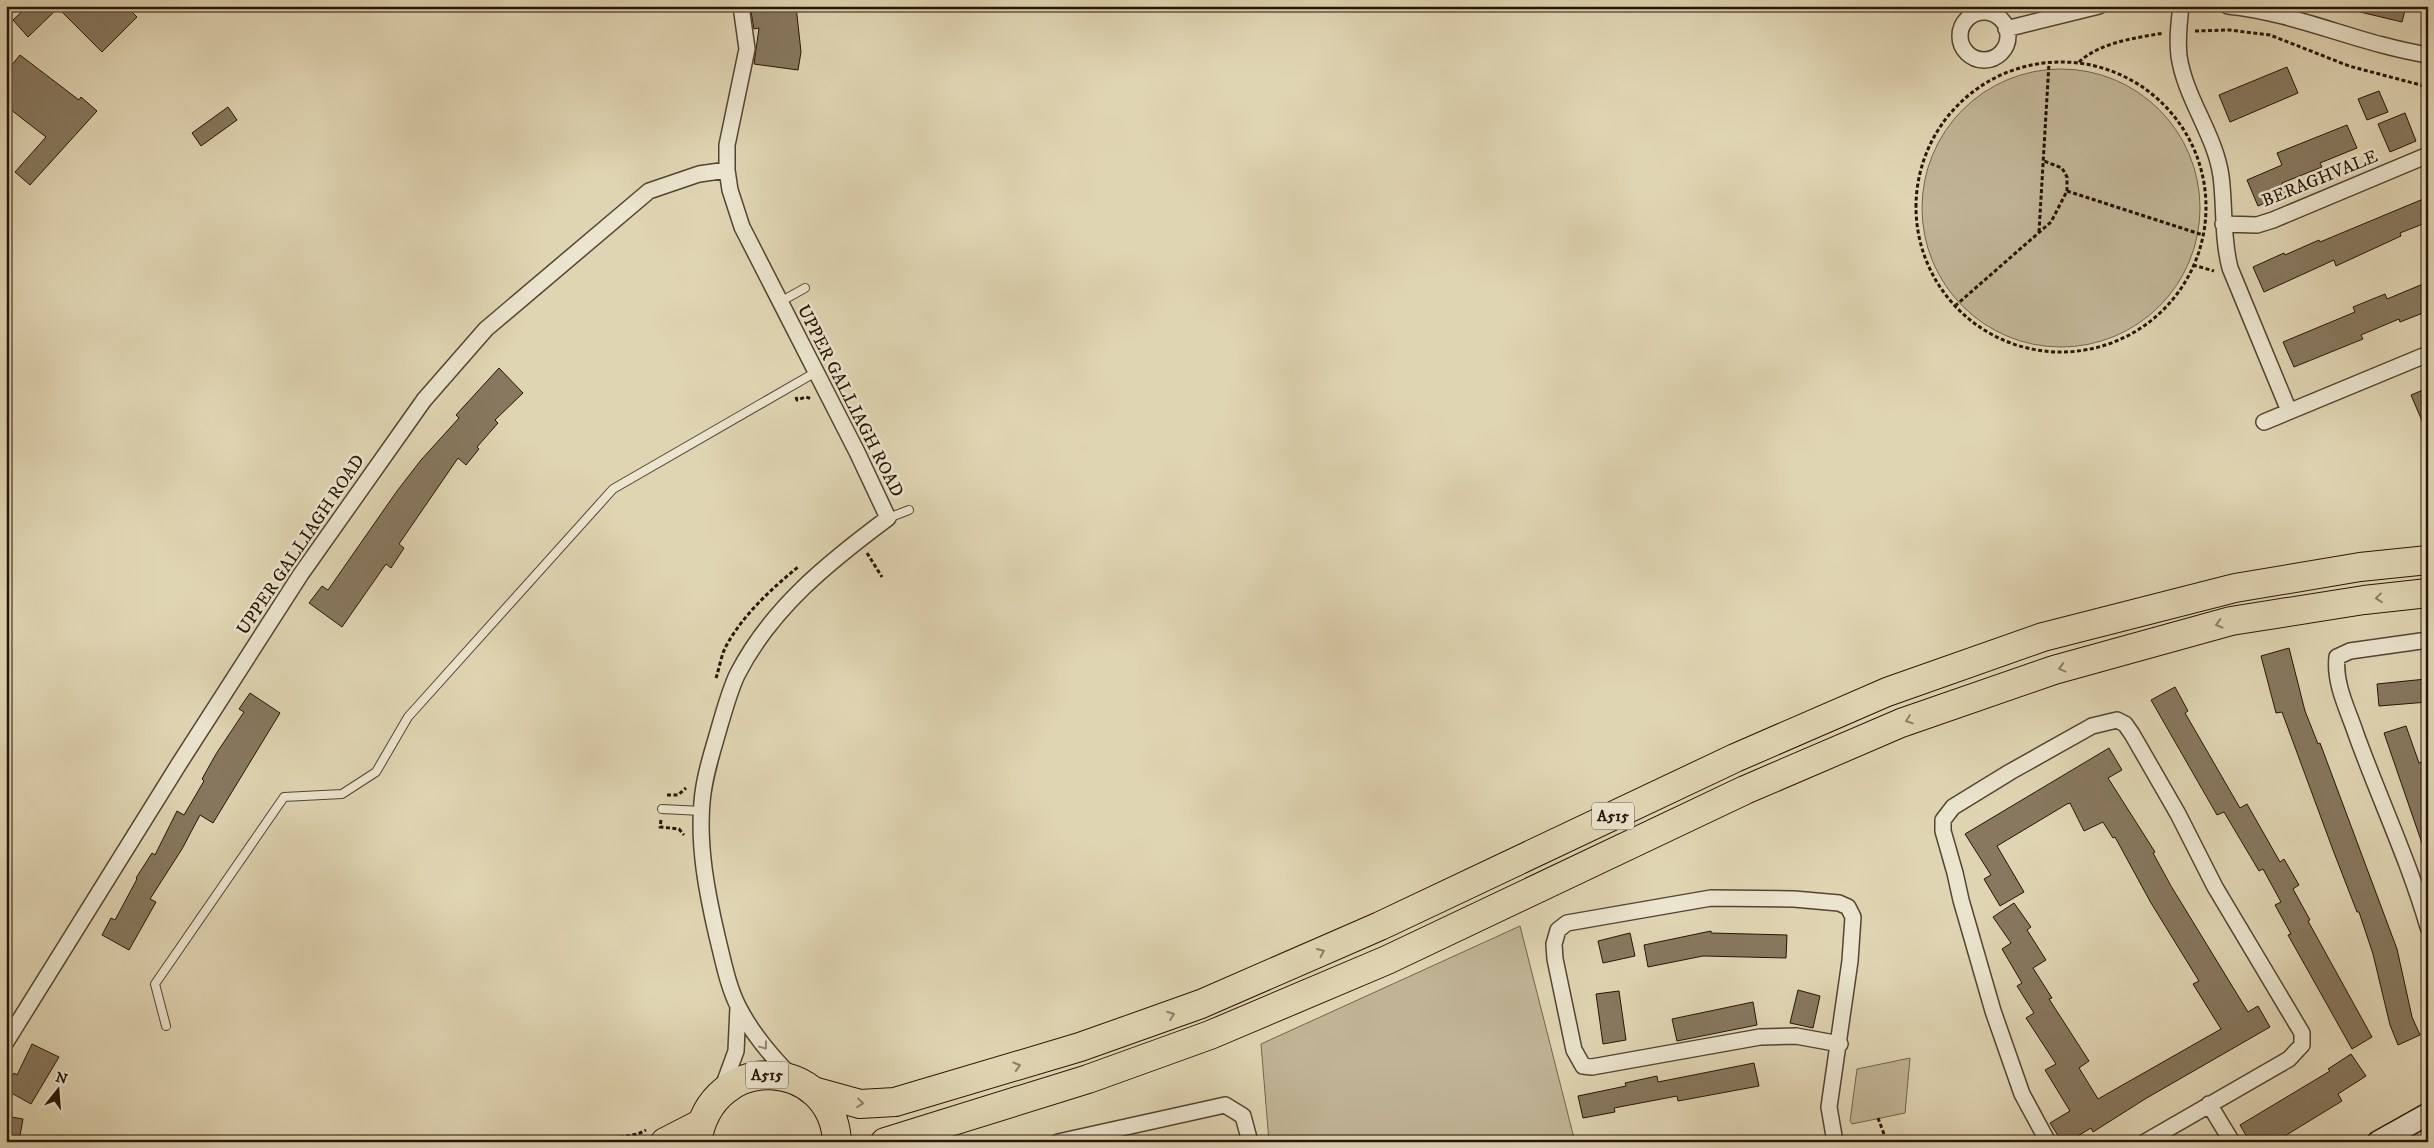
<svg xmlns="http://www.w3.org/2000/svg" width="2434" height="1148" font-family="'IM FELL DW Pica',serif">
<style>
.green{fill:#c0b495;stroke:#73644d}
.building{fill:#87785f;stroke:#261405}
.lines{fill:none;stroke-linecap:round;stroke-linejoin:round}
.lane-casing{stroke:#544430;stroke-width:10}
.street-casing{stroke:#544430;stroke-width:18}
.secondary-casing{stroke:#261405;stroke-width:24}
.highway-casing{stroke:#261405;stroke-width:30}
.path{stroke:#261405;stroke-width:3;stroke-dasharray:4 2.5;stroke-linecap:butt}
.lane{stroke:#ebe4ce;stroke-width:8}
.street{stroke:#ebe4ce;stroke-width:15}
.secondary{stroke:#ebe4ce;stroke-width:21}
.highway{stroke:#e0d5b3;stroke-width:28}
.oneway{stroke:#8c7e65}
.oneway2{stroke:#928674}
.labels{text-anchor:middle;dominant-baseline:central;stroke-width:5;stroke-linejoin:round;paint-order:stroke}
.shield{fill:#ebe4ce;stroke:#615241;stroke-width:1}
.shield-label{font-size:16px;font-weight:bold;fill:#261405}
.street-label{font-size:18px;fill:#261405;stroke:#ebe4ce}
</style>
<rect width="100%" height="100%" fill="#e0d5b3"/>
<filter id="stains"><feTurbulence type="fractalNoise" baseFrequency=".004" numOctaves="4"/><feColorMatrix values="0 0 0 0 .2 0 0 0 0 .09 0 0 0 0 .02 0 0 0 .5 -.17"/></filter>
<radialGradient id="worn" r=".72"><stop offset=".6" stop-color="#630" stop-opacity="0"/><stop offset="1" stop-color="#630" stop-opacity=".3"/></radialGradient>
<path class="green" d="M1922 208a139 139 0 1 1 278 0a139 139 0 1 1-278 0Z
M1520 926 1575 1142H1269L1261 1044Z
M1910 1058 1905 1113 1852 1124 1850 1121 1857 1069Z"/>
<path class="building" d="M28 6H126L137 17 102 52 58 8 28 37 13 20Z
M750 6H796L801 52 798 70 754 64 759 28 754 29Z
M2361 6H2406L2402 22 2360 12Z
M20 55 79 100 81 97 97 111 30 185 15 172 46 137 6 106V72Z
M2287 67 2298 93 2230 122 2219 95Z
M2379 91 2388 112 2367 120 2358 99Z
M228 107 237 120 201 146 192 133Z
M2405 113 2416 141 2390 152 2378 124Z
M2347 125 2357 148 2320 163 2322 167 2282 183 2287 193 2258 206 2247 180 2282 165 2277 153Z
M2428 197V222L2400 233 2401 236 2336 266 2334 260 2264 292 2253 267 2284 253 2285 255 2319 240 2320 242Z
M2428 282V311L2400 322 2399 319 2361 335 2363 339 2294 367 2283 342 2355 312 2353 307 2385 294 2387 299Z
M499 368 523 393 495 420 498 423 477 447 479 449 466 465 458 458 399 544 404 548 391 568 386 564 342 627 309 603 322 586 328 590 397 491 421 460 459 418 456 415Z
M2428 388V435L2411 395Z
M2289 648 2305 711 2318 744 2320 743 2397 949 2412 1017 2420 1035 2398 1045 2390 1025 2373 954 2359 912H2357L2333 850 2282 712 2276 713 2261 656Z
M2426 679 2428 702 2379 706 2377 684Z
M2175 687 2188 711 2185 713 2240 808 2247 804 2280 862 2284 859 2299 885 2293 889 2310 920 2308 921 2372 1037 2352 1049 2288 935 2291 934 2275 905 2281 902 2263 869 2259 871 2224 812 2217 815 2151 700Z
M250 693 280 713 213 823 200 815 182 849 150 899 156 902 129 950 102 935 111 918 115 920 137 879 136 878 152 853 155 855 177 811 184 815 204 781 202 779 216 754 244 712 239 709Z
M2406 726 2419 763 2424 761 2428 771V852H2425L2384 733Z
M2109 748 2122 770 2108 778 2155 852 2153 853 2171 886 2248 1012 2258 1006 2270 1027 2145 1099 2093 1132 2091 1128 2068 1142H2062L2050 1123 2070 1111 2045 1070 2056 1064 2026 1018 2034 1013 2017 986 2022 983 2002 949 2011 943 1993 917 2014 903 2031 927 2027 930 2046 960 2033 968 2052 998 2049 999 2089 1061 2079 1068 2098 1099 2221 1029 2193 984 2199 981 2151 903 2115 837 2113 838 2103 822 2084 831 2070 803 2067 804 1997 846 2024 892 2000 906 1984 879 1991 875 1965 834Z
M1711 931V933L1787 935 1786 958 1703 956 1648 967 1644 945Z
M1630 933 1635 956 1603 963 1598 941Z
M1798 990 1820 996 1813 1028 1790 1023Z
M1619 991 1626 1040 1603 1044 1596 994Z
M1753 1002 1757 1025 1677 1041 1672 1019Z
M32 1044 59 1057 31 1104 6 1090V1086L14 1073 17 1075Z
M2351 1054 2366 1076 2338 1094 2342 1101 2275 1142H2250L2240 1125 2330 1071 2328 1069Z
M1754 1063 1759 1086 1678 1101 1677 1096 1614 1108 1615 1112 1583 1118 1578 1096 1626 1086 1625 1083 1657 1076 1658 1082Z
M6 1116 23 1119 19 1141 6 1139Z"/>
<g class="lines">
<defs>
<path id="lane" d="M780 302 805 288
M888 518 909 510
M662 809 702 811
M166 1026 155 984 284 797 342 794 376 772 408 717 613 489 816 372"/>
<path id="street" d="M741 6 747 49 727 145V170L730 190 742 227 857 452 888 518C829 562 771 608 737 675 730 690 725 708 720 725 713 750 704 776 702 802 698 847 707 893 717 936 723 960 728 987 739 1008 753 1035 771 1056 792 1077
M2181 6C2179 23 2177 39 2179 56 2185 98 2215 134 2221 176 2225 207 2222 237 2230 268L2289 411
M2228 6C2297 13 2359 44 2428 55
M1960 36a24 24 0 1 1 48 0a24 24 0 1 1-48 0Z
M2006 29 2099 6
M2223 224 2257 225 2273 220 2428 155
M2264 422 2428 354
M2428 640 2350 651 2337 657C2334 684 2348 710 2356 734 2379 798 2409 861 2428 927
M6 1042 179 764 301 574 424 400 486 329 649 191 699 174 727 170
M721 1092 736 1051 738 1007
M2209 1104 2232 1142
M1058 1142 1225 1105 1243 1116 1250 1142
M1835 1142 1829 1107 1850 961 1853 917 1848 907 1839 903 1794 899 1711 898 1567 923 1558 930 1554 944 1555 959 1574 1050 1583 1066 1592 1067 1760 1037 1796 1036 1840 1044
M2048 1142 2022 1094 1993 1011 1961 900 1955 873 1943 831V820L1953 807 2010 772 2092 726 2117 720 2125 724 2132 734 2178 814 2215 887 2302 1033V1045L2289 1059 2145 1142"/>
<path id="secondary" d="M2378 1142 2428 1114"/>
<path id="highway" d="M813 1091 860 1104 895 1102 1080 1047 1201 1004 1380 926 1735 758 1887 692 2043 637 2235 588 2360 567 2428 560
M665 1142 700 1124
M697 1142C712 1048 833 1058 837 1142
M885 1142 1088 1079 1210 1035 1387 960 1745 790 1901 723 2054 670 2231 621 2364 600 2428 593"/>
</defs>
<use href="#lane" class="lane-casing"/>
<use href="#street" class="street-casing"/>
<use href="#secondary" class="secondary-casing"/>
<use href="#highway" class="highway-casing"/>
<path class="path" d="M2195 31 2229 30 2270 35 2349 66 2428 87
M1916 207a145 145 0 1 1 290 0a145 145 0 1 1-290 0Z
M2079 62C2101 42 2135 38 2164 33
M2067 191 2203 235
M2039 232 2049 63
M2193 265 2214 271
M1955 306 2051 222 2067 191V177L2062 168 2044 161
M796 397 797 400 806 397 812 399
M867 553 882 577
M716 678C719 669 721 657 725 648 742 616 770 590 798 567
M667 795H678L686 788
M661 820 660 827 679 829 684 835
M1878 1118 1887 1142
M594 1142 638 1134 646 1130"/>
<use href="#lane" class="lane"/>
<use href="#street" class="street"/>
<use href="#secondary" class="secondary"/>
<use href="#highway" class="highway"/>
</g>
<defs><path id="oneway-chevron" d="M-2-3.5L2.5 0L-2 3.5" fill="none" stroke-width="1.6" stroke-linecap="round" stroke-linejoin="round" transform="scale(1.25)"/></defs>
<g class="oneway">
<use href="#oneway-chevron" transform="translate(2379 598) rotate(174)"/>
<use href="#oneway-chevron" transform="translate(2219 624) rotate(165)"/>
<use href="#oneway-chevron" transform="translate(2062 668) rotate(165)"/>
<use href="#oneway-chevron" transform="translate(1909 720) rotate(161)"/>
<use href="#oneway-chevron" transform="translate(1321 952) rotate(-24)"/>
<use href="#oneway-chevron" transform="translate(1171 1015) rotate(-20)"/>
<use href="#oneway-chevron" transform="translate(1017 1066) rotate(-17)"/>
<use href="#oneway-chevron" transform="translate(860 1103) rotate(6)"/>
</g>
<use class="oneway2" href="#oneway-chevron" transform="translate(764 1046) rotate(53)"/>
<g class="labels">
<g class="shield">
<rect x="1592" y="802.5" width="42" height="27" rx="4"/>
<rect x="746" y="1061.5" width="42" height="27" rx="4"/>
</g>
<g class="shield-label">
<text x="1613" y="816">A515</text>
<text x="767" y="1075">A515</text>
</g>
<g class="street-label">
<text transform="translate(2320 179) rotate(-22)">BERAGHVALE</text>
<text transform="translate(850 401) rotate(63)">UPPER GALLIAGH ROAD</text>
<text transform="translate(301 545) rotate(-56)">UPPER GALLIAGH ROAD</text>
</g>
</g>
<rect width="2434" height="1148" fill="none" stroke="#e0d5b3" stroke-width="25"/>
<rect x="8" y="8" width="2419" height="1133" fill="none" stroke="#261405" stroke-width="2.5"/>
<rect x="12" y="12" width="2409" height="1123" fill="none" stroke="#261405"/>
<g transform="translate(58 1090) rotate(17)" stroke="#ebe4ce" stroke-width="4" paint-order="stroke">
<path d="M0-4L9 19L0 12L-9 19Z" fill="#261405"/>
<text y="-8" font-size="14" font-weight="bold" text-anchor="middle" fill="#261405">N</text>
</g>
<rect width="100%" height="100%" filter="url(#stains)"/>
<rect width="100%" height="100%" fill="url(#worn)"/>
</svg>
